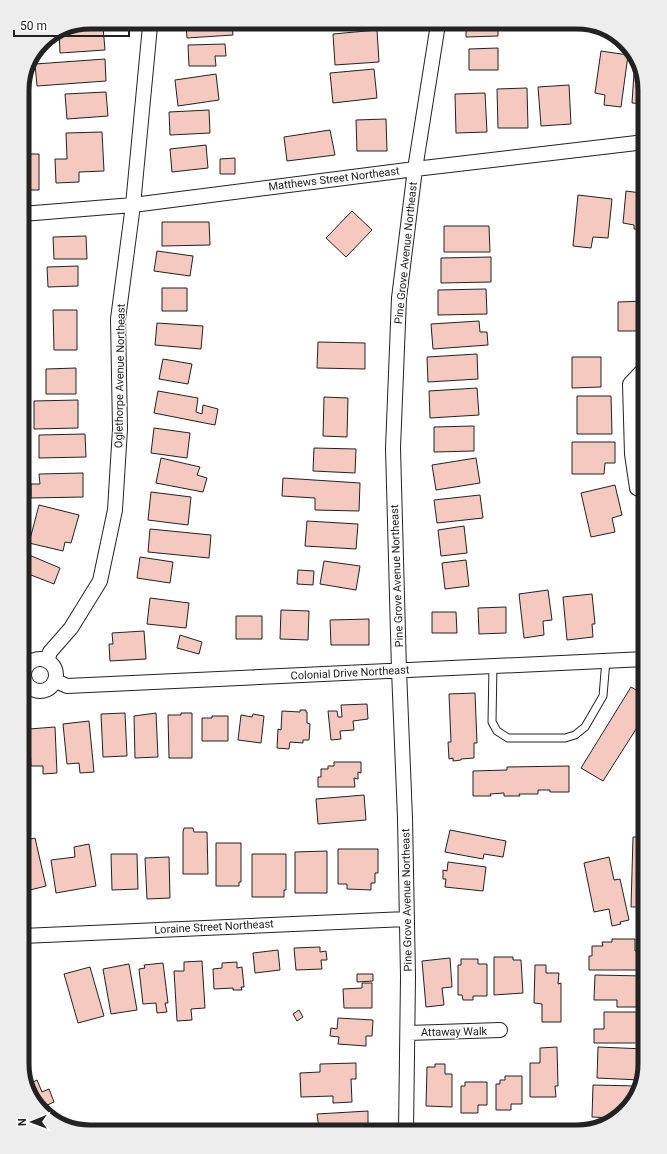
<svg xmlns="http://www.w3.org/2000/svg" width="667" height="1154" font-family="Roboto,sans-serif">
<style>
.building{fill:#f3c9c0;stroke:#222}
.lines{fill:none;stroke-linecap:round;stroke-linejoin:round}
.lane-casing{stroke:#222;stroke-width:9}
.street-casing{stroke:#222;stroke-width:16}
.lane{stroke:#fff;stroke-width:7}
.street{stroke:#fff;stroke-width:14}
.labels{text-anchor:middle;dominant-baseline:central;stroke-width:3;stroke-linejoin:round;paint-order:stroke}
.street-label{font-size:11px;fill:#222;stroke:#fff}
.rim{fill:none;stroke:#222;stroke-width:5}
</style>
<rect width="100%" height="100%" fill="#fff"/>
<path class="building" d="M466 23H498V36L466 37Z
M232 25 233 35 187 38 186 26Z
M64 27H103L105 50 60 53 59 30Z
M377 30 379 62 335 65 333 34Z
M225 44 226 56H215L216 66H189L188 45Z
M498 48V70H469V49Z
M601 51 628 55 621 107 604 105 605 95 595 93Z
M635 57 638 60 645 90V104L632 103Z
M105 59 106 81 37 86 35 64Z
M374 69 377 98 333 103 330 73Z
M216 74 219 100 178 106 175 80Z
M569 85 571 124 541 126 538 87Z
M527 88 528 128H498L497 89Z
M106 92 108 116 67 119 65 94Z
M485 93 487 132 456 133 455 94Z
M209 110 210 133 170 135 169 112Z
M386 119 387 151H357L356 120Z
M330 130 335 155 287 161 284 137Z
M102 132 104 171 79 172V182L56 183 55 159H67L66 133Z
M206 145 208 168 172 172 170 149Z
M22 154H39V190H22Z
M235 158V174H220V159Z
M642 189H645V230L634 229V225L623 223 626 191 641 193Z
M578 195 612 199 608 238 593 237 591 248 573 246Z
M352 211 372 230 346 257 326 238Z
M162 222H209L210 245 162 246Z
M444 226H489L490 252H444Z
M86 236 87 259H54L53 237Z
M157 251 193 256 190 276 154 271Z
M491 257V282L441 283V258Z
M78 266V286L48 287 47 267Z
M162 288H187V311H162Z
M486 289 487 314 438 315V290Z
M645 301V331H618V302Z
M53 310H77V350H54Z
M479 321 480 332H487L488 345 433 349 431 324Z
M157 323 203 326 201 349 155 345Z
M318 342 365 343V369L317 368Z
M477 354 478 379 428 382 427 357Z
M572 357H601V387L572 388Z
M163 359 192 364 188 384 159 379Z
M76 368V394H46V369Z
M477 388 479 415 430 418 429 391Z
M158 391 198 398 196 412 202 414 203 405 218 409 215 425 154 413Z
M577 396H611L612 434H577Z
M324 397 348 398 347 437 323 436Z
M78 400V428L34 429V401Z
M474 426V451L434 452V427Z
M154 428 190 433 187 458 151 453Z
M85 434 86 457 39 458V435Z
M572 442H615V463H605L604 474H572Z
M314 448 356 449 355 473 313 471Z
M161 458 200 467 197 475 207 478 203 492 156 483Z
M476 458 480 483 436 490 432 465Z
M83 473V497L31 498V484H40L39 474Z
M283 478 360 483 359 511 315 510V498L282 496Z
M615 485 622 515 612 518 615 532 591 537 581 493Z
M151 492 191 497 188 525 148 520Z
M480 495 483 518 437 523 434 500Z
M39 505 79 515 71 543 65 542 63 551 29 543Z
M307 521 358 524 356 549 305 546Z
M464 526 467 553 441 556 438 530Z
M150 529 211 535 209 558 148 552Z
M22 552 60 568 54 584 31 575 22 587Z
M140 557 173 562 170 583 137 578Z
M466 560 469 586 445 589 442 563Z
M324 561 360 566 356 590 320 584Z
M298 570 314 571 313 585 297 584Z
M548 590 552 620 543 621 544 635 524 638 519 594Z
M592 594 595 624H592L593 637 567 640 563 597Z
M643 596H645V637H644Z
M150 598 189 603 186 628 147 624Z
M506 607V633L479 634 478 608Z
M281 610 309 611 308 640 280 639Z
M432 612H456L457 633H432Z
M22 615 27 621 22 625Z
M236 616H262V639H236Z
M369 619V645H331L330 620Z
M144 631 146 659 110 661 109 644H113L112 633Z
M180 635 202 642 199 654 177 648Z
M631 687 645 695V715L603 781 581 768Z
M475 693 477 743H474V758L461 759V760L453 761V758L449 759 448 742H451L449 694Z
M367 704 368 719 353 721 354 730 340 731 341 739 331 740 328 711H337L338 717H342L341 705Z
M300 710H306V712H307V723L310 724 309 740H303V743L290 742 289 749 277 748 278 729 281 730 282 711 300 712Z
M125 713 127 756 103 757 101 714Z
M156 713 158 757 135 758 134 716Z
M181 713H192V758H169L168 715H181Z
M253 714 264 716 261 743 238 740 241 715 252 717Z
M212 716H228V741H202V718H212Z
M89 721 94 772 80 773 79 763 67 764 63 724Z
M55 727 57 773 43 774V766H31L29 729Z
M334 762H361V773L358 772V779L354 778 355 787H318V777H321V769H328V766H334Z
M569 766V792H550V790H538V794H519L520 796H504V793L490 794 491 796H473V771L507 770V767Z
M364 795 366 820 318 824 316 799Z
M184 828H193L194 832H207L208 874H183V832Z
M450 830 506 841 503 857 484 854 483 859 445 852Z
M633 837H645V907H631Z
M35 838 46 886 22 892V841Z
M216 843H241V882H239V886H216Z
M89 844 96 886 56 893 51 860 75 857 74 847Z
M338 849H378V873H375V883H371V890L347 889V884H338Z
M327 851V893H295V852Z
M111 854H137L138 889 112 890Z
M252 854H286V890H284V897H252Z
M169 857 170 898 147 899 145 858Z
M609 857 614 880 620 879 629 920 620 922 621 924 612 926 609 909 594 912 584 863Z
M448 862 486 867 483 891 445 887 446 879H443V870L447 871Z
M612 939H635V951H645V970H589V956H592V946H603L602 942H612Z
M320 947V952L326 951 327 960H321L322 969 296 970 294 948Z
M278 950 280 970 255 973 253 953Z
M494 957H513V960H521L523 993 494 995Z
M450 958 452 987 442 988 444 1005 426 1007 422 961Z
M461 959H478V964H487V996H473V1000H463L462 995H458V965H461Z
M202 961 205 1008 191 1009 192 1020 177 1021 174 971H184V962Z
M237 962V968L242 967 244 987H241L242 990H233V988L214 989 213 969 222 968V963Z
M163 963 168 1003H165L167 1012 157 1013 156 1003 143 1004 139 969 145 968 144 965Z
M129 964 137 1010 111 1014 103 969Z
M535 965H546V973H559L558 984 561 983V1022H542V1004L534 1003Z
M90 967 104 1016 78 1023 64 974Z
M357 974H373V981L357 982Z
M595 975 645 976V1007H617V1000H594Z
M362 983H372V1008H344L343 989 362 988Z
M299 1010 303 1017 297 1021 293 1014Z
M604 1012H645V1043H594V1029H604Z
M338 1018 373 1020 372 1036H366V1046L338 1044 339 1037 330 1036 331 1028 337 1029Z
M557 1047 558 1086H555L556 1097H530V1063H540V1048Z
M598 1047 645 1049V1064L640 1080 597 1078Z
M356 1063V1079H351L352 1102 333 1103V1096L301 1097 300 1073 320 1072V1064Z
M435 1064H445V1074H452V1107L426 1106 427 1067H435Z
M505 1076H522V1104H511V1110H496V1084H500V1080H505Z
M37 1080 42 1092 49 1089 54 1102 41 1108 29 1094 27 1085Z
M465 1082H487V1105H478V1113H461V1086H465Z
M593 1085 638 1086 634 1102 615 1118 592 1117Z
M368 1111V1129L352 1130V1132H321V1128H319L317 1114Z
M603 1122 610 1123 603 1126Z"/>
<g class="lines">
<defs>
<path id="lane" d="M493 665 492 722 497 731 508 738H565L575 735 585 727 603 696 606 660"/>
<path id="street" d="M22 214 133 205 415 169 645 142
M645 492 637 488 632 454 630 384 645 368
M24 675a16 16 0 1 1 32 0a16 16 0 1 1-32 0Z
M47 661 50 652 71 628 100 581 115 510 120 429 118 319 133 205 150 26
M56 681 67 686 645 659
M22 936 406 919
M408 1033 500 1030
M406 1132 408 977 405 818 399 670 393 448 399 298 415 169 438 24"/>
</defs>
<use href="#lane" class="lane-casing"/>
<use href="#street" class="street-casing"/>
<use href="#lane" class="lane"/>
<use href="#street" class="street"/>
</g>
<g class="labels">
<g class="street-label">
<text transform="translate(334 179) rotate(-7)">Matthews Street Northeast</text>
<text transform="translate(406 253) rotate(-84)">Pine Grove Avenue Northeast</text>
<text transform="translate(120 376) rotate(-89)">Oglethorpe Avenue Northeast</text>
<text transform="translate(397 576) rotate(-92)">Pine Grove Avenue Northeast</text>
<text transform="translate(350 673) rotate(-3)">Colonial Drive Northeast</text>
<text transform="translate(407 900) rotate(-91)">Pine Grove Avenue Northeast</text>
<text transform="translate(214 927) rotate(-3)">Loraine Street Northeast</text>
<text transform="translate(454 1032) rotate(-1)">Attaway Walk</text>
</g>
</g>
<path d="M0 0H667V1154H0ZM90 29H577A61 61 0 0 1 638 90V1064A61 61 0 0 1 577 1125H90A61 61 0 0 1 29 1064V90A61 61 0 0 1 90 29Z" fill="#ededed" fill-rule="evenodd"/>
<path class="rim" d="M90 29H577A61 61 0 0 1 638 90V1064A61 61 0 0 1 577 1125H90A61 61 0 0 1 29 1064V90A61 61 0 0 1 90 29Z"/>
<g transform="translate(32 1122) rotate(269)" stroke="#ffffff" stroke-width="3" paint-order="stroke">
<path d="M0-3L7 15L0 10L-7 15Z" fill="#222222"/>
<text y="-6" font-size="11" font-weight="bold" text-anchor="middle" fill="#222222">N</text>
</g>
<path d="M14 30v6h115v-6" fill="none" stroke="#222222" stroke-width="2"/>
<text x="20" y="30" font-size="12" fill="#222222" stroke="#ffffff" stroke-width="3" paint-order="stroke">50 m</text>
</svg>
